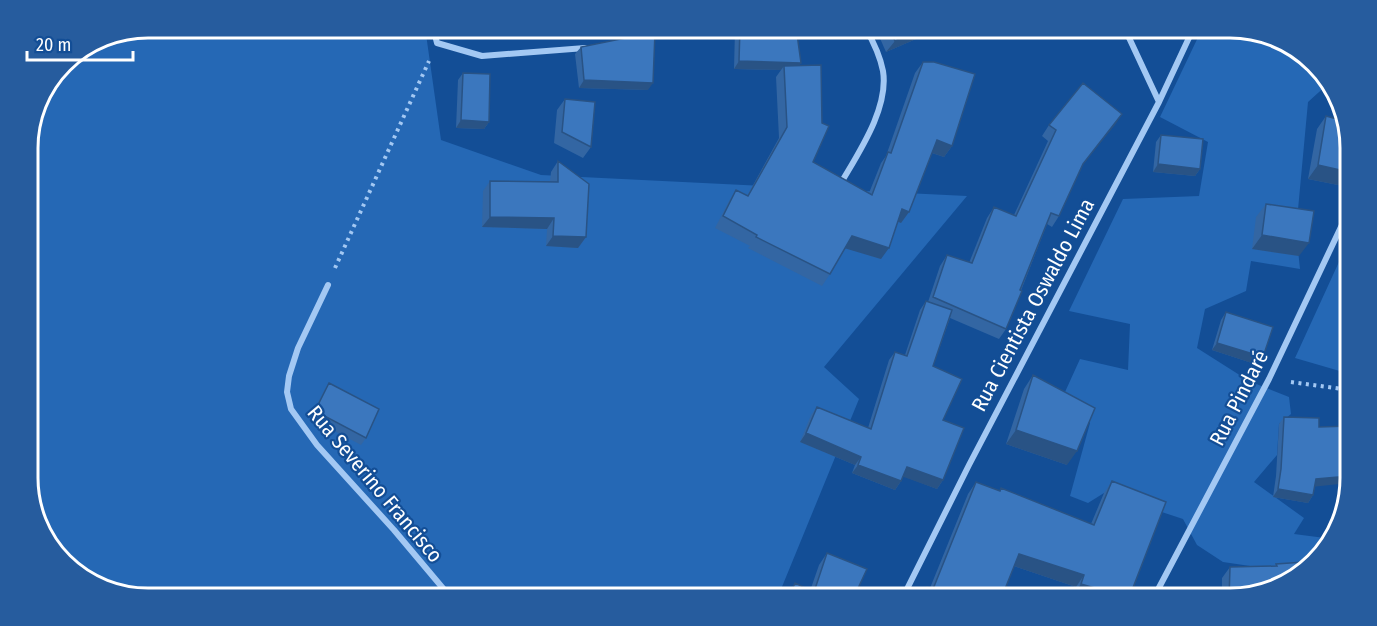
<svg xmlns="http://www.w3.org/2000/svg" width="1377" height="626" font-family="'Fira Sans Condensed',sans-serif">
<style>
.green{fill:#2568b5}
.lines{fill:none;stroke-linecap:round;stroke-linejoin:round}
.path{stroke:#a3c8f3;stroke-width:4;stroke-dasharray:3 4.5;stroke-linecap:butt}
.minor{stroke:#a3c8f3;stroke-width:6}
.wall{fill:#3366a3}
.shaded-wall{fill:#295385}
.building{fill:#3b77be;stroke:#295385;stroke-width:1.5}
.labels{text-anchor:middle;dominant-baseline:central;stroke-width:4.5;stroke-linejoin:round;paint-order:stroke}
.street-label{font-size:21px;fill:#fff;stroke:#134e96}
.rim{fill:none;stroke:#fff;stroke-width:3}
</style>
<rect width="100%" height="100%" fill="#134e96"/>
<path class="green" d="M148 27H425L441 140 541 175 967 196 824 367 859 399 777 599H148L101 590 52 552 28 494 27 139 39 95 68 57 102 36Z
M1201 31 1276 36 1325 74 1329 83 1308 102 1296 231 1300 269 1251 261 1246 291 1205 309 1197 348 1249 381 1289 397 1291 414 1279 424 1277 455 1254 482 1304 518 1294 534 1325 538 1326 543 1307 566 1297 573 1223 562 1197 545 1183 519 1104 493 1088 503 1070 496 1090 423 1065 392 1080 359 1128 370 1130 324 1069 311 1123 199 1199 196 1208 142 1160 117Z
M1349 240 1350 374 1295 358Z"/>
<g class="lines">
<path class="path" d="M335 268 429 61
M1291 382 1350 390"/>
<path class="minor" d="M433 27 437 43 482 56 585 48
M1124 27 1159 102
M648 35 683 27
M841 183C859 152 889 108 883 71 880 55 873 41 865 27
M328 285 298 348 289 376 287 392 291 409 317 445 394 530 452 599
M902 599 969 465 1159 102 1194 27
M1153 599 1269 379 1349 210"/>
</g>
<path class="wall" d="M736 27H796L801 63 799 65 813 162 869 193 881 163 886 156 915 73 923 62 952 146 944 157 932 153 909 212 901 223 898 221 881 259 845 248 830 274 822 286 748 248 750 246 715 228 729 201 736 190 747 196 779 138 776 77 781 70 734 69 735 29Z
M875 27H924L916 39 886 52Z
M581 47 648 90 579 88 575 54Z
M463 73 489 122 484 129 456 128 458 80Z
M565 99 591 147 583 158 554 143 557 110Z
M1122 114 1081 167 1059 216 1052 227 1047 224 1006 329 999 339 950 318 933 366 943 420V480L937 489 903 476 901 481 895 490 852 473 855 465 800 442 811 415 817 407 868 428 889 360 895 352 905 355 920 310 926 301 928 302 940 266 947 255 969 263 987 218 994 207 1014 215 1048 141 1042 136 1049 125Z
M1326 116 1349 132V185L1348 187 1308 179 1317 129Z
M1161 135 1200 169 1195 176 1153 172 1156 142Z
M558 161 586 237 578 248 546 246 547 229 482 227 483 191 490 181H550L551 172Z
M1266 204 1299 256 1252 249 1256 217Z
M1226 312 1258 365 1212 350 1221 320Z
M1033 375 1067 465 1006 444 1024 389Z
M329 383 366 438 361 445 310 418 324 391Z
M1284 417 1315 486 1313 495 1308 503 1273 497 1276 476 1279 424Z
M1112 481 1166 502 1129 599H1084L1073 595 1076 587 1014 566 1001 599H918L927 587 930 588 968 494 976 482 999 491 1001 488 1091 524 1104 493Z
M827 553 853 599H785L795 583 810 591 819 565Z
M1276 564 1305 568 1237 599H1222V578L1230 567 1275 566Z"/>
<path class="shaded-wall" d="M924 27 916 39 886 52 895 41Z
M1222 27H1229L1236 28 1219 31Z
M739 61 801 63 796 70 784 66 781 70 734 69Z
M584 80 653 83 648 90 579 88Z
M1122 114 1115 125 1075 174 1083 164Z
M461 120 489 122 484 129 456 128Z
M937 140 952 146 944 157 929 152Z
M1158 164 1200 169 1195 176 1153 172Z
M1318 165 1349 172V185L1348 187 1308 179Z
M902 209 909 212 901 223 894 220Z
M490 217 554 218 547 229 482 227Z
M1262 235 1309 243 1299 256 1252 249Z
M553 236 586 237 578 248 546 246Z
M852 236 889 248 881 259 844 248Z
M1217 343 1263 357 1258 365 1212 350Z
M1016 430 1077 451 1067 465 1006 444Z
M806 433 861 457 855 465 800 442Z
M858 465 901 481 895 490 852 473Z
M907 467 943 480 937 489 901 476Z
M1350 476 1349 483 1311 487 1316 479Z
M1278 489 1313 495 1308 503 1273 497Z
M1019 554 1084 575 1076 587 1011 565Z
M1081 584 1129 598 1084 599 1073 595Z"/>
<path class="building" d="M740 27H796L801 63 739 61Z
M888 27H924L895 41Z
M655 32 653 83 584 80 581 47Z
M923 62H934L975 74 952 146 937 140 909 212 902 209 889 248 852 236 830 274 756 237 757 235 723 216 736 190 748 196 787 127 784 66 821 65 822 123 829 126 813 162 872 195 888 152 891 153Z
M463 73 490 74 489 122 461 120Z
M1083 83 1122 114 1083 164 1059 216 1051 213 1020 290 1022 291 1006 329 933 297 947 255 972 263 994 207 1016 216 1056 130 1049 125Z
M565 99 595 102 591 147 562 132Z
M1326 116 1344 121 1349 132V172L1318 165Z
M1161 135 1203 139 1200 169 1158 164Z
M558 161 589 184 586 237 553 236 554 218 490 217V181L558 182Z
M1266 204 1314 211 1309 243 1262 235Z
M926 301 952 310 933 366 962 379 943 420 964 428 943 480 907 467 901 481 858 465 861 457 806 433 817 407 871 429 895 352 907 356Z
M1226 312 1273 327 1263 357 1217 343Z
M1033 375 1095 408 1077 451 1016 430Z
M329 383 379 409 366 438 315 411Z
M1284 417 1319 418V427L1350 426V476L1316 479 1313 495 1278 489 1281 469Z
M1112 481 1166 502 1129 598 1081 584 1084 575 1019 554 1001 599H922L927 587 933 589 976 482 1000 491 1001 488 1094 525Z
M827 553 867 569 853 599H788L795 583 814 592Z
M1304 562 1305 568 1297 578 1237 599H1229L1230 567 1277 566 1276 564Z
M604 592 625 599H602Z"/>
<g class="labels">
<g class="street-label">
<text transform="translate(1033 305) rotate(-62)">Rua Cientista Oswaldo Lima</text>
<text transform="translate(1239 398) rotate(-63)">Rua Pindaré</text>
<text transform="translate(375 484) rotate(50)">Rua Severino Francisco</text>
</g>
</g>
<path d="M0 0H1377V626H0ZM148 38H1230A110 110 0 0 1 1340 148V478A110 110 0 0 1 1230 588H148A110 110 0 0 1 38 478V148A110 110 0 0 1 148 38Z" fill="#265c9e" fill-rule="evenodd"/>
<path class="rim" d="M148 38H1230A110 110 0 0 1 1340 148V478A110 110 0 0 1 1230 588H148A110 110 0 0 1 38 478V148A110 110 0 0 1 148 38Z"/>
<path d="M27 51v9h106v-9" fill="none" stroke="#ffffff" stroke-width="3"/>
<text x="36" y="51" font-size="18" fill="#ffffff" stroke="#134e96" stroke-width="4.5" paint-order="stroke">20 m</text>
</svg>
